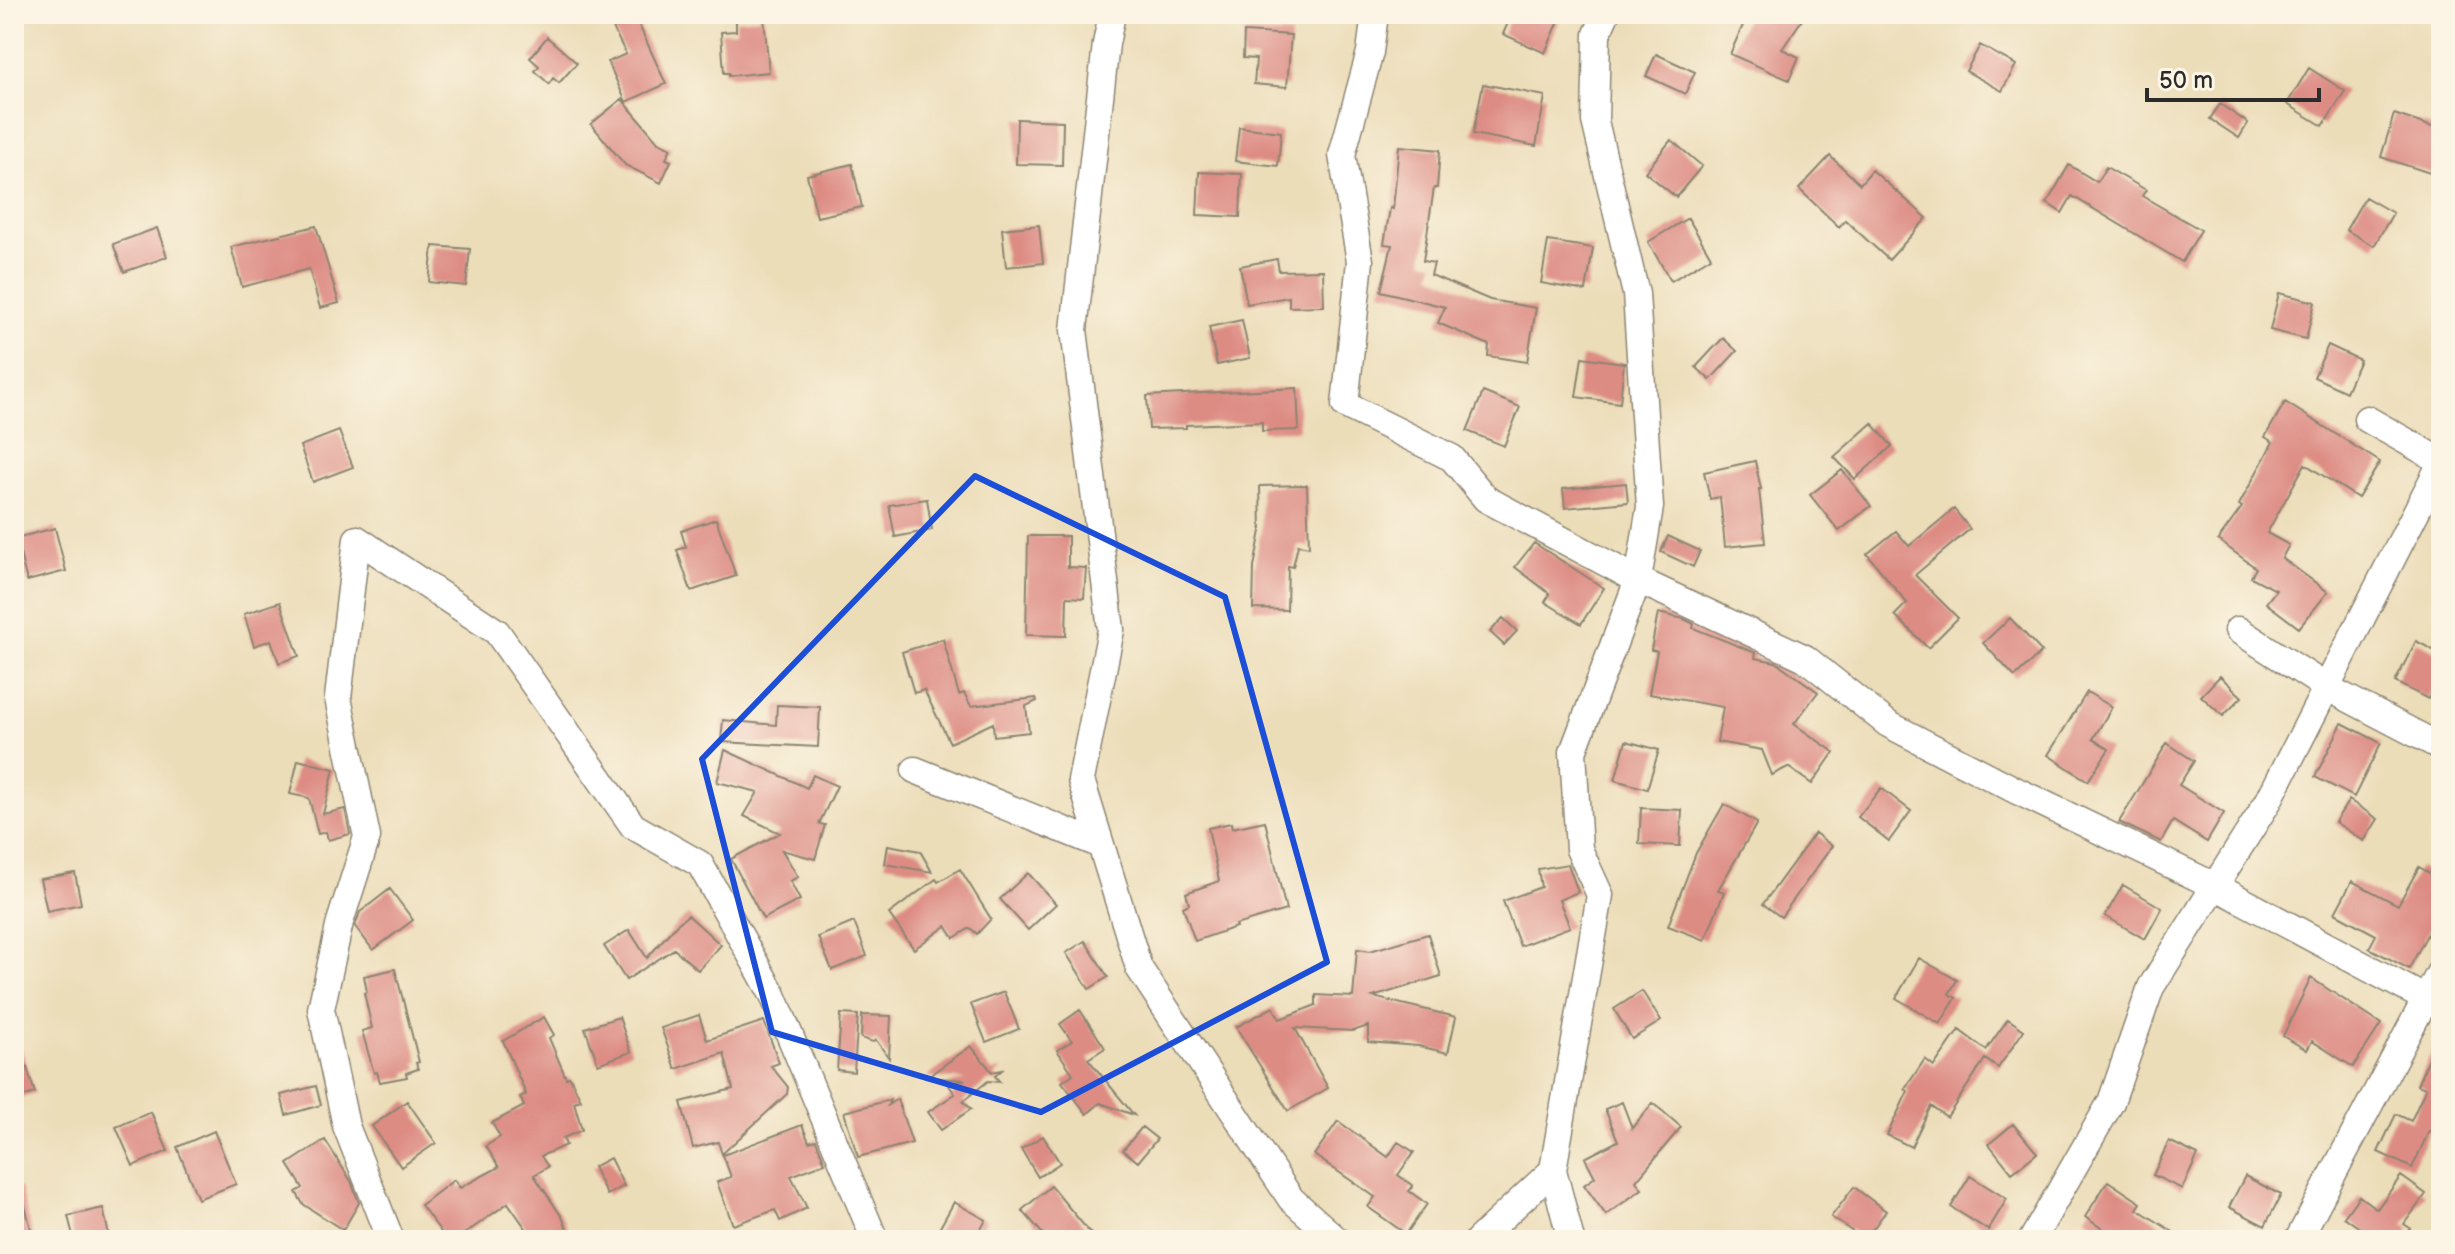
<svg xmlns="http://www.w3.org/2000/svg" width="2455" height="1254" font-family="'Balsamiq Sans',sans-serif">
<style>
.building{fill:#dd8c84}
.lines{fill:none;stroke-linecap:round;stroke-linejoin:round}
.street-casing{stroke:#8c8472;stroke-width:29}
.street{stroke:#fff;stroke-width:26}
.marked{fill:none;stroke:#1d4ed8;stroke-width:6;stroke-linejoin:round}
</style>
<rect width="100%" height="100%" fill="#fcf5e5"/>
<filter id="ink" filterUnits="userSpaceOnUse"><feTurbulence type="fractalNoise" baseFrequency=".0125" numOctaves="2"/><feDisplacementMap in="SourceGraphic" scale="16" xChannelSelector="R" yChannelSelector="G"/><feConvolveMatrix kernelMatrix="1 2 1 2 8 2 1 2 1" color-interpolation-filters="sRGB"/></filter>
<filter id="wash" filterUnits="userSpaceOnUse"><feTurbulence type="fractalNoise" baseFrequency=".006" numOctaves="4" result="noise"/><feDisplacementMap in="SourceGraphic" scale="32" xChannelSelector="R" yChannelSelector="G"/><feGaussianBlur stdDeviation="1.8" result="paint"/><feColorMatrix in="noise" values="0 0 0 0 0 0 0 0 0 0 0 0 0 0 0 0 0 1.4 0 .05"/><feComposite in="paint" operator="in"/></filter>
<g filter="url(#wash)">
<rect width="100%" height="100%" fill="#ecddb9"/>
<g id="blocks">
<path class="building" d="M606 14H634L666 84 626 102 608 62 626 54Z
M1512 14H1562L1545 53 1503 34Z
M1748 14H1806L1782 49 1799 57 1789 80 1730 54Z
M764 17 769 72 729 76V73H724L721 32 736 31V20Z
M1244 32 1291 35 1287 87 1254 84 1256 59 1243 58Z
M547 37 577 63 559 83 553 78 549 84 535 71 539 66 530 58Z
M1980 45 2016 65 2002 91 1966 71Z
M1656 54 1695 72 1685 94 1646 76Z
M2309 68 2345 91 2323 126 2287 104Z
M1483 84 1545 96 1536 146 1473 134Z
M622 99 658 142 671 148 666 159 671 161 661 183 625 165 591 124Z
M2220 104 2248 123 2239 138 2210 119Z
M2394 114 2441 130V149L2433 174 2381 157Z
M1017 119 1063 121 1062 165 1016 164Z
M1239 127 1281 132 1278 166 1235 161Z
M1671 140 1702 166 1676 197 1645 172Z
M1399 146 1440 150 1437 188H1434L1423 261 1434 263 1431 275 1490 300 1536 308 1527 362 1488 356 1489 345 1438 323 1445 307 1381 291 1392 245 1384 244 1390 208 1393 209Z
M1830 156 1860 184 1872 170 1927 218 1889 260 1845 220 1839 227 1799 189Z
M852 164 862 207 817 217 807 175Z
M2069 165 2097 182 2106 167 2146 190 2142 196 2201 230 2182 262 2072 196 2062 213 2047 203Z
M1199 172 1242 174 1240 217 1197 215Z
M2365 197 2393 213 2374 246 2346 230Z
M1688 218 1711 257 1671 281 1648 242Z
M1039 225 1043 263 1006 267 1002 229Z
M316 226 339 303 320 308 309 269 242 287 231 247Z
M157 228 167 257 124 272 113 244Z
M1548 241 1593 248 1586 291 1541 283Z
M433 246 470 249 466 286 429 282Z
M1277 259 1279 271 1323 270 1324 306 1289 307V297L1247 304 1240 266Z
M2279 293 2315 302 2306 339 2270 330Z
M1242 320 1250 358 1217 365 1209 327Z
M1723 338 1737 351 1710 380 1696 367Z
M2328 345 2360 360 2346 392 2314 377Z
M1582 357 1624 363 1620 403 1576 397Z
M1297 388 1299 430 1262 431V422L1186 425V428L1149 429 1147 396Z
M1483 392 1520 407 1504 446 1467 431Z
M2285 402 2380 462 2358 498 2305 464 2267 533 2289 545 2282 558 2328 592 2299 628 2266 603 2276 590 2251 577 2256 568 2218 540 2242 507 2239 505 2273 442 2265 437Z
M1872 423 1892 446 1855 479 1834 457Z
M339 431 353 467 313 482 300 446Z
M1755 461 1761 489H1759L1765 543 1725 547 1720 497 1710 499 1704 472Z
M1842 470 1871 506 1839 531 1810 495Z
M1626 483 1628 502 1565 508 1563 489Z
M1307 485 1309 547 1298 545 1293 567 1288 566 1287 610 1253 609 1254 567 1261 531 1260 486Z
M927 499 932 530 895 537 889 505Z
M1954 509 1970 529 1915 575 1958 618 1928 648 1895 615 1907 603 1867 554 1896 531 1909 546Z
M716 519 736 576 691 591 677 550 686 547 681 531Z
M55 528 66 571 27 581 16 538Z
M1028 536H1068V567L1086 568 1084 598 1067 597 1066 636 1026 635Z
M1668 536 1700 551 1693 567 1661 552Z
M1534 543 1604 588 1581 624 1545 602 1550 594 1515 567Z
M280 602 299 656 279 663 271 640 254 646 244 614Z
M1658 613 1684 619 1694 624 1693 628 1756 653 1755 658 1776 662 1818 692 1794 724 1834 752 1812 784 1788 767 1772 775 1762 750 1717 742 1723 707 1649 694 1657 651 1651 650Z
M1503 618 1517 631 1504 645 1490 632Z
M2010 618 2042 652 2015 677 1983 643Z
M943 639 959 695 964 693 971 706 1036 698 1037 701 1026 706 1029 732 994 736 993 723 950 743 924 690 914 693 902 652Z
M2416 641 2441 654V674L2428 699 2395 682Z
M2220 676 2242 697 2223 716 2201 696Z
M2087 692 2112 707 2093 739 2109 749 2088 781 2048 755Z
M777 705 820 707 818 747 721 742 723 720 776 725Z
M2342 723 2381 743 2354 797 2315 777Z
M1626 741 1659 750 1647 789 1615 780Z
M2167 743 2194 761 2179 785 2224 813 2207 842 2173 821 2161 842 2119 822Z
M725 750 807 788 813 775 837 786 819 824 825 825 815 859 782 850 798 877 790 881 800 900 763 919 731 859 780 833 744 816 758 792 717 782Z
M298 760 334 769 323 814 345 809 350 834 328 840 326 832 318 834 309 798 290 794Z
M1881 788 1911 811 1889 841 1858 817Z
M2349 800 2378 819 2364 841 2335 822Z
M1724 804 1757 823 1718 890 1724 892 1705 940 1668 926 1696 853Z
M1641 808 1682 810 1680 846 1639 844Z
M1265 821 1286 910 1235 925 1236 927 1195 941 1183 907 1189 904 1186 893 1219 881 1208 828 1231 823 1232 828Z
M1815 833 1832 846 1781 917 1763 904Z
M888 845 920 851 932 872 885 864Z
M1568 864 1578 892 1559 900 1570 927 1520 946 1503 901 1541 887 1538 869Z
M2419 867 2441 880V908L2409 969 2369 948 2376 935 2335 913 2352 881 2398 905Z
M960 869 991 919 977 934 970 928 954 938 946 926 914 949 889 914 936 879 938 882Z
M75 873 81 904 47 911 40 879Z
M1028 873 1056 904 1028 930 1000 899Z
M2123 885 2162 908 2145 939 2105 916Z
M390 889 413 920 373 950 355 926 360 912Z
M688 915 721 945 698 970 674 949 626 980 604 946 629 930 647 958 676 925Z
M854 922 867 956 832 970 818 937Z
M1428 934 1441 976 1373 997 1456 1017 1448 1053 1418 1046 1368 1042V1026L1353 1031 1295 1028 1328 1088 1288 1111 1236 1027 1273 1007 1280 1019 1316 1005V995L1353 997 1357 949 1370 951Z
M1085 941 1108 977 1089 989 1066 953Z
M1919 958 1957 980 1949 994 1956 998 1940 1024 1896 998Z
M395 969 419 1062 416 1063 418 1069 406 1073 407 1077 380 1082 377 1072 374 1073 362 1031 372 1028 364 993 367 992 364 976Z
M2311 978 2381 1024 2353 1067 2312 1041 2307 1050 2283 1036Z
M1642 991 1661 1021 1632 1039 1614 1009Z
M1004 992 1019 1029 986 1042 971 1004Z
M1080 1010 1105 1048 1088 1059 1134 1115 1100 1103 1087 1114 1062 1082 1073 1074 1057 1050 1072 1041 1060 1024Z
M841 1014 858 1015 854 1072 837 1070Z
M699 1015 707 1040 764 1021 779 1063 771 1066 788 1087 787 1094 722 1154 718 1142 693 1148 681 1102 733 1089 724 1053 676 1069 661 1028Z
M862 1015 891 1016 889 1058 876 1040 873 1042 861 1038Z
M544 1017 554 1035 549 1038 566 1078 570 1077 581 1100 574 1102 582 1130 563 1138 566 1145 541 1156 548 1167 534 1175 562 1217 572 1240H534L508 1203 456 1240H447L421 1205 454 1180 460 1188 499 1167 486 1146 500 1137 492 1123 524 1106 520 1097 526 1094 503 1041Z
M619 1017 631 1052 598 1064 585 1028Z
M2008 1019 2024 1030 1998 1068 1985 1059 1947 1117 1931 1106 1911 1147 1887 1135 1908 1091 1905 1089 1925 1059 1934 1066 1959 1030 1986 1050Z
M2441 1031V1122L2436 1134 2429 1131 2412 1168 2378 1152 2396 1114 2411 1121 2426 1088 2417 1085Z
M14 1039H18L35 1093 14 1099Z
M971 1046 992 1072 1002 1070 995 1076 1000 1082 988 1081 963 1101 971 1109 941 1130 928 1112 955 1094 948 1084 965 1080 927 1077Z
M316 1086 321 1105 286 1115 281 1095Z
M897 1099 912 1143 858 1157 844 1112 890 1100 888 1105Z
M407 1101 436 1143 401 1167 372 1126Z
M1622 1102 1632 1128 1653 1103 1681 1127 1636 1181 1642 1189 1606 1215 1584 1185 1595 1177 1585 1158 1618 1141 1605 1109Z
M151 1112 168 1151 133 1166 116 1127Z
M1338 1121 1388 1157 1398 1142 1414 1152 1398 1175 1413 1186 1409 1191 1427 1204 1406 1234 1368 1207 1375 1197 1314 1155Z
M2013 1124 2037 1153 2012 1173 1989 1144Z
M802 1125 809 1142 816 1140 825 1163 791 1176 807 1208 780 1221 775 1210 733 1225 717 1182 731 1177 723 1155Z
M1142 1127 1157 1139 1138 1162 1123 1150Z
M214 1131 236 1184 198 1199 177 1147Z
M1043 1136 1060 1163 1038 1177 1021 1149Z
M325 1140 351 1181 359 1203 343 1230 303 1204 296 1192 303 1188 288 1164Z
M2169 1141 2198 1155 2182 1189 2153 1175Z
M610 1158 624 1186 607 1195 593 1167Z
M1970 1176 2007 1199 1988 1230 1951 1207Z
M2245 1176 2281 1195 2265 1226 2229 1207Z
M2401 1176 2426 1194 2404 1224 2410 1228 2402 1240H2377L2344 1217 2359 1196 2377 1209Z
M2108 1181 2141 1203 2137 1209 2186 1240H2119L2085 1217Z
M1051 1186 1096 1240H1048L1022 1210Z
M20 1187 34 1240H14V1188Z
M1854 1187 1886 1211 1865 1240 1831 1217Z
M954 1202 986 1220 975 1240H933Z
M103 1208 110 1240H74L68 1216Z"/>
</g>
</g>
<g filter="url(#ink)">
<use href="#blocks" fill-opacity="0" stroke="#8c8472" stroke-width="2"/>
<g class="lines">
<defs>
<path id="street" d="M1112 14 1106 44 1074 330 1111 630 1081 780 1139 968 1291 1199 1337 1240
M1375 14 1370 52 1342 155 1360 261 1345 405 1452 458 1486 499 1638 580 1805 658 1888 724 2015 790 2215 886 2441 1007
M2367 419 2441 461
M2238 630 2326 687 2441 747
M915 770 1101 845
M391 1240 346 1126 321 1009 340 922 367 837 338 698 357 539 497 632 633 826 700 864 773 995 875 1240
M1478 1240 1553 1170
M1571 1240 1553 1170 1600 895 1579 849 1573 752 1638 580 1650 507 1636 294 1595 121 1597 34 1606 14
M2032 1240 2111 1102 2151 987 2268 802 2441 463
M2298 1240 2441 970"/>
</defs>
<use href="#street" class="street-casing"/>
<use href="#street" class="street"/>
</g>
</g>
<path class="marked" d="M975 476 1225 597 1327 962 1041 1112 772 1032 702 759Z"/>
<rect width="2455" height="1254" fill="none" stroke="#fcf5e5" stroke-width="48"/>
<path d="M2147 88v12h172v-12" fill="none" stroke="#2b2b2b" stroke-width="4"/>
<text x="2159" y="88" font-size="24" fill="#2b2b2b" stroke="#fcf5e5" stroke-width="6" paint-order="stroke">50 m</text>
</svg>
